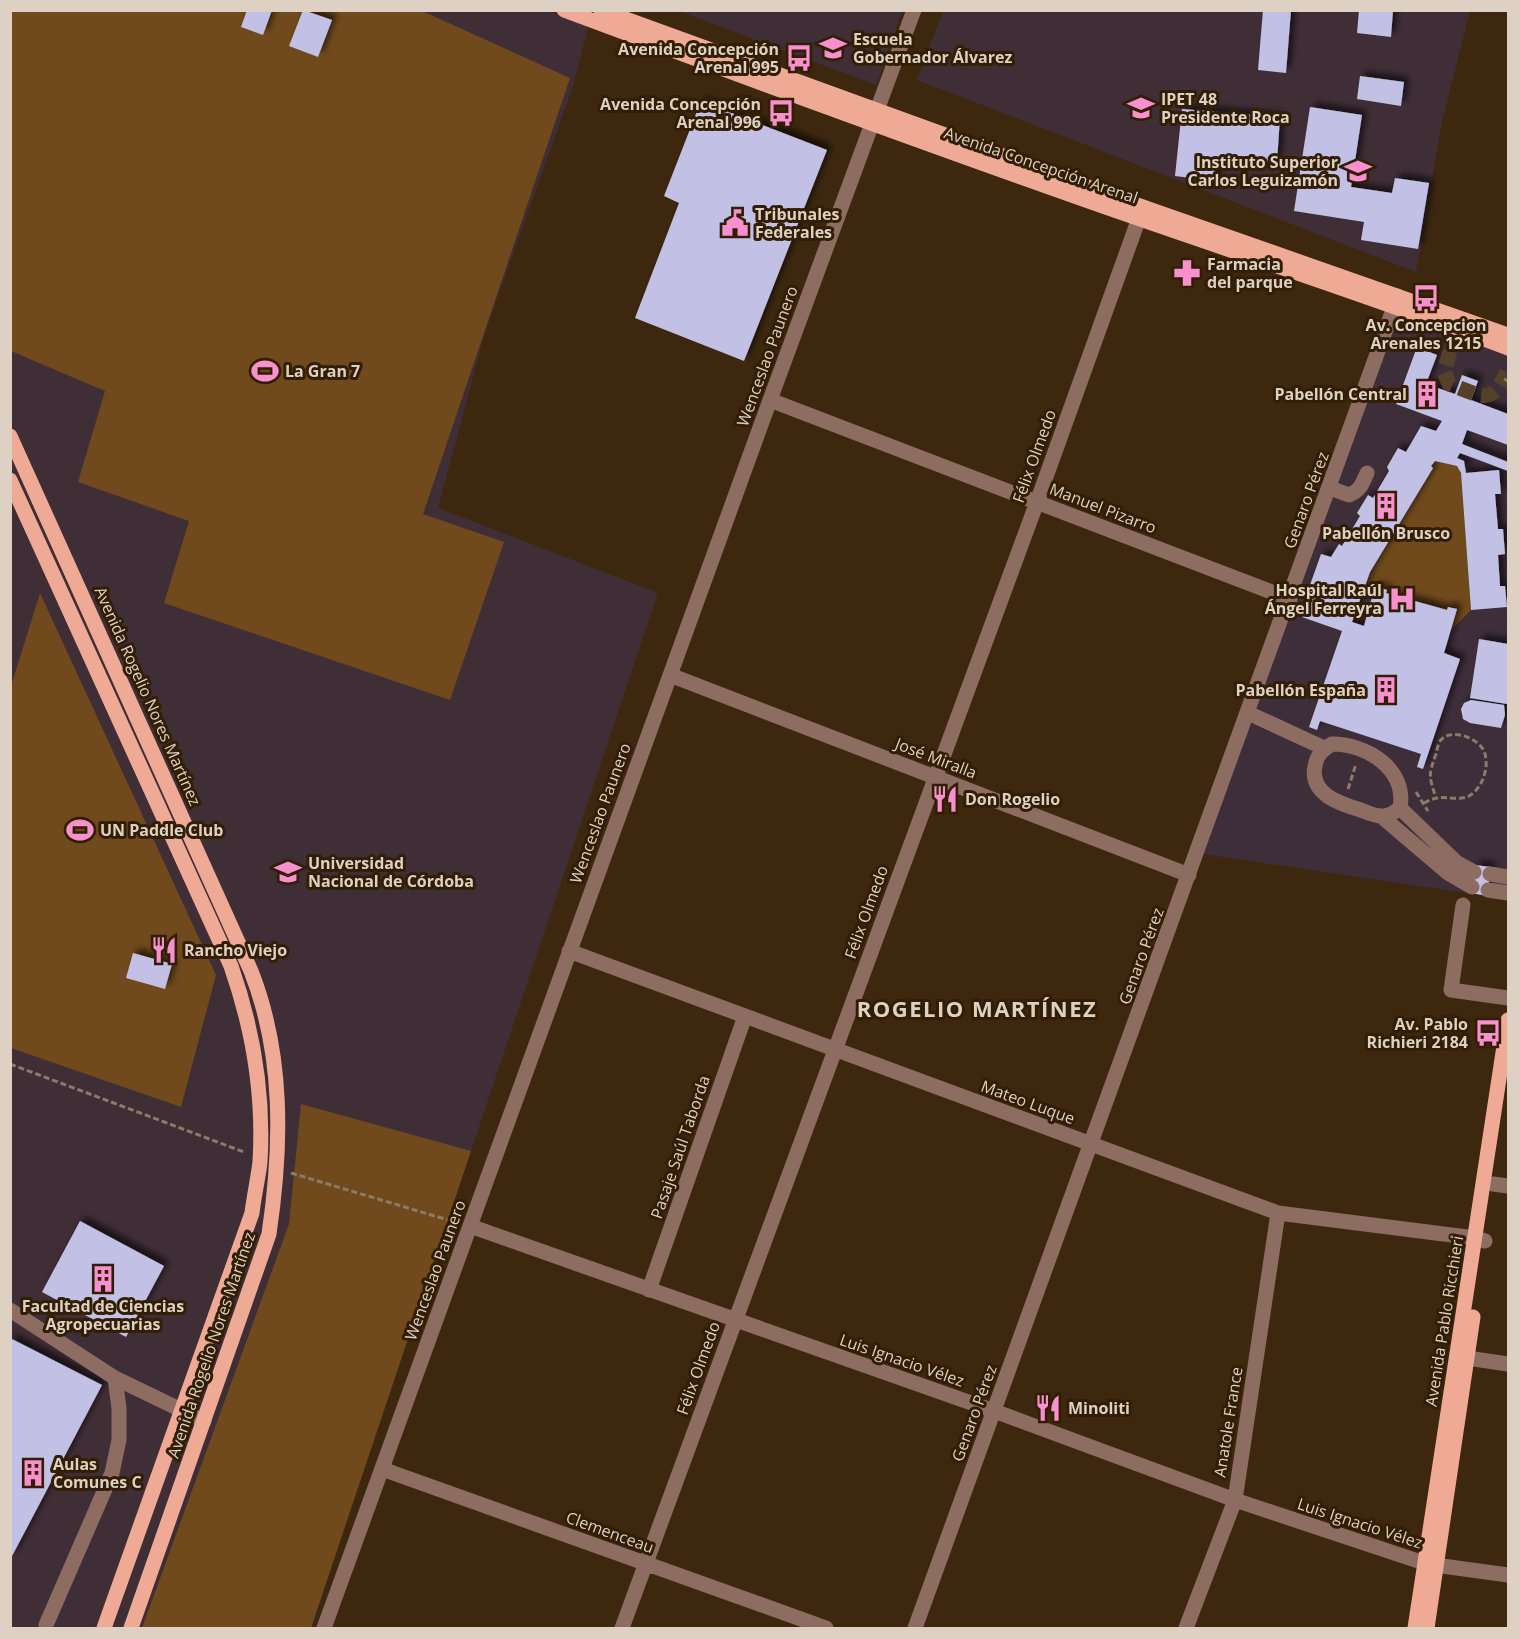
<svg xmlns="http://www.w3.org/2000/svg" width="1519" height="1639" font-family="'Open Sans',sans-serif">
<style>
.education{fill:#402e36}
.medical{fill:#3e2e3a}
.green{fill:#704a1c}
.building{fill:#c2c0e4;filter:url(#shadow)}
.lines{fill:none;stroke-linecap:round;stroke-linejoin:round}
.minor-tunnel{stroke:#55412a;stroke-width:15;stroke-dasharray:15 8;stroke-linecap:butt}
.path{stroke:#8c7b68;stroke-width:3;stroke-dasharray:6 3;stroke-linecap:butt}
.minor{stroke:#8d6c62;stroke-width:15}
.major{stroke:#efaa95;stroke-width:15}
.labels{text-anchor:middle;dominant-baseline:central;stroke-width:6;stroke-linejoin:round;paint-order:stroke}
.poi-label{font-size:16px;font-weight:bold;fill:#ded1c3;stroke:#321e05;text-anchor:start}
.street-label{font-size:16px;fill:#ded1c3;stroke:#321e05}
.district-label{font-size:22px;font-weight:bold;letter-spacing:1.5px;fill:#ded1c3;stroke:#321e05}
</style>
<defs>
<filter id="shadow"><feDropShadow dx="5" dy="-5" stdDeviation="3" flood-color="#0009"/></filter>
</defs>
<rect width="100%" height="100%" fill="#3d280f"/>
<path class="education" d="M11 11H552L589 24 573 86 484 336 438 508 658 593 311 1628H103L94 1626 93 1628H11Z
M679 11H902L876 85Z
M943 11H1470L1442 122 1416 272 917 80Z"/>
<path class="medical" d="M1403 304 1508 344V899L1203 854Z"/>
<path class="green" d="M10 11H422L570 78 423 514 504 542 450 700 164 603 189 521 78 482 105 391 11 351Z
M1435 461 1457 466 1461 473 1471 610 1450 631 1456 609 1448 607 1447 610 1386 593 1387 590 1365 584 1370 572 1433 468 1431 466Z
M40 593 216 975 181 1107 11 1048V686Z
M301 1104 471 1151 311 1628H142L289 1224Z"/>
<path class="building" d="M247 10H272L263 35 241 27Z
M303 10 332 20 318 57 289 46Z
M1263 10H1291L1286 73 1258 70Z
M1359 10H1393L1391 37 1357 33Z
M1360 76 1404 82 1401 106 1357 99Z
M701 101 827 150 744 361 635 318 679 203 664 196Z
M1310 107 1362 115 1351 187 1392 193 1395 178 1429 183 1418 249 1361 240 1364 222 1294 211Z
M1182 109 1280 117 1277 162 1217 157 1215 181 1175 176Z
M1417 347 1437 355 1426 384 1455 394 1462 375 1478 381 1471 400 1508 414V445L1467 430 1462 444 1508 462V471L1460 453 1457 458 1464 461 1466 473 1499 470 1501 494H1495L1498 529H1503L1505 554 1498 555 1500 586H1505L1507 607 1471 610 1461 473 1457 466 1435 461 1431 466 1433 468 1370 572 1352 622 1364 626 1375 586 1387 590 1386 593 1447 610 1448 607 1457 609 1444 653 1460 659 1423 769 1417 767 1421 754 1320 721 1317 730 1309 727 1342 631 1299 616 1321 554 1331 557 1339 544 1342 546 1360 516 1357 513 1368 495 1373 498 1389 471 1387 467 1398 448 1406 452 1421 426 1436 431 1442 421 1396 404Z
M1479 639 1508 644 1507 704 1470 698Z
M1471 700 1504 705 1505 715 1501 728 1470 723 1463 719 1461 709 1464 703Z
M1475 865 1491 867 1487 896 1471 893Z
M133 953 172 964 165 989 126 978Z
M80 1221 164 1266 126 1337 42 1292Z
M10 1338 102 1385 10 1560Z"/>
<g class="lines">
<path class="minor-tunnel" d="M1457 329 1444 371 1449 384C1483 396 1493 408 1508 368"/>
<path class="path" d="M1504 379 1508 381
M1348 789 1356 764
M1416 792 1428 811
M1424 803C1428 801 1432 799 1437 798 1447 796 1459 801 1469 796 1483 788 1490 766 1484 751 1478 738 1451 727 1440 741 1438 744 1437 750 1436 754 1428 776 1429 776 1436 798
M10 1064 244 1152
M291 1173 455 1222"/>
<path class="minor" d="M770 400 1290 599
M1330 488 1349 495C1361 490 1362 484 1367 473
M670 675 1189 875
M1248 713 1324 748
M1332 744C1367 744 1407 769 1400 808 1395 812 1391 815 1384 816 1376 817 1368 813 1361 810 1340 804 1309 794 1315 766 1317 755 1322 750 1332 744Z
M1400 808 1456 862 1474 872
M1381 816 1448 873 1472 887
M1490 874 1508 877
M1488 890 1508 893
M1463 905 1451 990 1508 998
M569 951 1278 1213 1475 1238 1485 1241
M1493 1184 1508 1186
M470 1226 994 1411 1235 1500 1424 1563
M649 1290 745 1016
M10 1310 115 1378 204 1421
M1467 1358 1508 1364
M382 1469 826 1628
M1435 1565 1508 1575
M46 1625 112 1473 119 1440V1408L115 1378
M324 1628 770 400 914 10
M622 1628 1037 502 1143 207
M915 1628 1398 296
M1186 1628 1235 1500 1278 1213"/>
<path class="major" d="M564 10C755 81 945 151 1137 218 1261 261 1386 302 1508 348
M601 10 1143 207 1508 335
M10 436 251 971C284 1055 282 1146 269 1234L131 1628
M10 480 231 966C253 1029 264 1096 260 1162 258 1179 254 1196 252 1213L104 1628
M1415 1628 1508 1020
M1427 1628 1473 1317"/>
</g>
<defs>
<symbol id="school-bare" viewBox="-9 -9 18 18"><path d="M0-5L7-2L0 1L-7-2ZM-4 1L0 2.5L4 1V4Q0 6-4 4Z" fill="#f790cd" stroke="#321e05" stroke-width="2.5" paint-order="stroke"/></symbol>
<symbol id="bus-bare" viewBox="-9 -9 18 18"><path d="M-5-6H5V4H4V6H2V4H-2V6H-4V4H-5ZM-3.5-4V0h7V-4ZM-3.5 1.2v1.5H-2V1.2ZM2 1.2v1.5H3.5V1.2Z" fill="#f790cd" stroke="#321e05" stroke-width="2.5" paint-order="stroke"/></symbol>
<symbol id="civic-bare" viewBox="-9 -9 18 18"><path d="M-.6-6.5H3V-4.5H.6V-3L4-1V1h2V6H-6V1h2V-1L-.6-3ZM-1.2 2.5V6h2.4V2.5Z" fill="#f790cd" stroke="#321e05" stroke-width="2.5" paint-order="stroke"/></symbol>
<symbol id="pharmacy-bare" viewBox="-9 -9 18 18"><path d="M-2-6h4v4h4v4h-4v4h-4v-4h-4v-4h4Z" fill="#f790cd" stroke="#321e05" stroke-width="2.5" paint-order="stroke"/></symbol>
<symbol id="stadium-bare" viewBox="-9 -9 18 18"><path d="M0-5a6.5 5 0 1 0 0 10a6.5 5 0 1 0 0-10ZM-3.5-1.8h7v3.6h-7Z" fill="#f790cd" stroke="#321e05" stroke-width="2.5" paint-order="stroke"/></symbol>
<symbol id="building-bare" viewBox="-9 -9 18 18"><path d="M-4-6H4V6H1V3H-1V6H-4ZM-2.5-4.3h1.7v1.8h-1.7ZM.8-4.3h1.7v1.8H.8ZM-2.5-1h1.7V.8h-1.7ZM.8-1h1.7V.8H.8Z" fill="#f790cd" stroke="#321e05" stroke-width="2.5" paint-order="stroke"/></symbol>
<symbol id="hospital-bare" viewBox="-9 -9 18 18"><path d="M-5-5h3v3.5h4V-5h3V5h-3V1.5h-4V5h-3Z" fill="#f790cd" stroke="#321e05" stroke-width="2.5" paint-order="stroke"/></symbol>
<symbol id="restaurant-bare" viewBox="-9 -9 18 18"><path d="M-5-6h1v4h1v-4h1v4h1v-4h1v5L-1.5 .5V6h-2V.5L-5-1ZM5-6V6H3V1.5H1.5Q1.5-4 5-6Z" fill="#f790cd" stroke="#321e05" stroke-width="2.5" paint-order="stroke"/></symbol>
<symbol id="university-bare" viewBox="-9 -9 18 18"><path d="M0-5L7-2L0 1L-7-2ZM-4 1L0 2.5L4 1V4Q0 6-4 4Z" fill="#f790cd" stroke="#321e05" stroke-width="2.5" paint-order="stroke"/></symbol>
</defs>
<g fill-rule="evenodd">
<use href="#school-bare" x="814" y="29" width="38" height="38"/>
<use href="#bus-bare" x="780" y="39" width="38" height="38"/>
<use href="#school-bare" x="1122" y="89" width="38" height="38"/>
<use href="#bus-bare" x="762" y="94" width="38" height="38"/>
<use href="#school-bare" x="1339" y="152" width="38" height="38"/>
<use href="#civic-bare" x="716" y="204" width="38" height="38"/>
<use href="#pharmacy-bare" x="1168" y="254" width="38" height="38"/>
<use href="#bus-bare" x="1407" y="279" width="38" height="38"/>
<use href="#stadium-bare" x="246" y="352" width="38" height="38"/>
<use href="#building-bare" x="1408" y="375" width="38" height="38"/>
<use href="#building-bare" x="1367" y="487" width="38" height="38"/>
<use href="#hospital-bare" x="1383" y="580" width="38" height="38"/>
<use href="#building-bare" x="1367" y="671" width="38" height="38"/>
<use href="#restaurant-bare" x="926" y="780" width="38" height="38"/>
<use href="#stadium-bare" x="61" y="811" width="38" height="38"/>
<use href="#university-bare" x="269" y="853" width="38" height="38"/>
<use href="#restaurant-bare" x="145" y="931" width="38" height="38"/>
<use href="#bus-bare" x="1469" y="1014" width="38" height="38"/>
<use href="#building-bare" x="84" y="1260" width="38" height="38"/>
<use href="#restaurant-bare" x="1029" y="1389" width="38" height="38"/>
<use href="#building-bare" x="14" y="1454" width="38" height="38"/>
</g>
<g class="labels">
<g class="poi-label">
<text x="853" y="39">Escuela<tspan x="853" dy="18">Gobernador Álvarez</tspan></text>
<text x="779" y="49" text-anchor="end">Avenida Concepción<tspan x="779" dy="18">Arenal 995</tspan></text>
<text x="1161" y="99">IPET 48<tspan x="1161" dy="18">Presidente Roca</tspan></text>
<text x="761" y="104" text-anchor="end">Avenida Concepción<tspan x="761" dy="18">Arenal 996</tspan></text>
<text x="1338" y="162" text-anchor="end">Instituto Superior<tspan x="1338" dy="18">Carlos Leguizamón</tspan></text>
<text x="755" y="214">Tribunales<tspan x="755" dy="18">Federales</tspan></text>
<text x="1207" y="264">Farmacia<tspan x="1207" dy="18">del parque</tspan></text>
<text x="1426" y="325" text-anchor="middle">Av. Concepcion<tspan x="1426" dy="18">Arenales 1215</tspan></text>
<text x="285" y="371">La Gran 7</text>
<text x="1407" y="394" text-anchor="end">Pabellón Central</text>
<text x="1386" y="533" text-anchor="middle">Pabellón Brusco</text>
<text x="1382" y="590" text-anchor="end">Hospital Raúl<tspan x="1382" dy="18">Ángel Ferreyra</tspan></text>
<text x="1366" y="690" text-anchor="end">Pabellón España</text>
<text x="965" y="799">Don Rogelio</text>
<text x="100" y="830">UN Paddle Club</text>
<text x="308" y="863">Universidad<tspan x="308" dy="18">Nacional de Córdoba</tspan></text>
<text x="184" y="950">Rancho Viejo</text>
<text x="1468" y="1024" text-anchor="end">Av. Pablo<tspan x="1468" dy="18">Richieri 2184</tspan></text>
<text x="103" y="1306" text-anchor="middle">Facultad de Ciencias<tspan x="103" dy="18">Agropecuarias</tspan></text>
<text x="1068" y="1408">Minoliti</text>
<text x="53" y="1464">Aulas<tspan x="53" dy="18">Comunes C</tspan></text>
</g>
<g class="street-label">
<text transform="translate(1041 165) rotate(19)">Avenida Concepción Arenal</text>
<text transform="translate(767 356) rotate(-70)">Wenceslao Paunero</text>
<text transform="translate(1034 456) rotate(-70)">Félix Olmedo</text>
<text transform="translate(1306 500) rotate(-70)">Genaro Pérez</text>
<text transform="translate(1103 508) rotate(21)">Manuel Pizarro</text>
<text transform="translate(148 696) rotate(66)">Avenida Rogelio Nores Martínez</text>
<text transform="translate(936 758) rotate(21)">José Miralla</text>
<text transform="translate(600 813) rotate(-70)">Wenceslao Paunero</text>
<text transform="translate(866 912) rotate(-70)">Félix Olmedo</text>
<text transform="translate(1141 956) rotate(-70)">Genaro Pérez</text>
<text transform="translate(1028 1102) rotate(20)">Mateo Luque</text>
<text transform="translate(680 1147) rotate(-71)">Pasaje Saúl Taborda</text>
<text transform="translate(435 1270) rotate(-70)">Wenceslao Paunero</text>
<text transform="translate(1444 1321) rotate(-81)">Avenida Pablo Ricchieri</text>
<text transform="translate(211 1345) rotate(-71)">Avenida Rogelio Nores Martínez</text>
<text transform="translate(902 1360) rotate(19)">Luis Ignacio Vélez</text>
<text transform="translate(698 1368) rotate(-70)">Félix Olmedo</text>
<text transform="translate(974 1413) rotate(-70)">Genaro Pérez</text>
<text transform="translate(1228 1422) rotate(-81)">Anatole France</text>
<text transform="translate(1360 1523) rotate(18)">Luis Ignacio Vélez</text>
<text transform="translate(610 1532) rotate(20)">Clemenceau</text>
</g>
<g class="district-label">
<text x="977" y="1008">ROGELIO MARTÍNEZ</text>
</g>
</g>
<rect width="1519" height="1639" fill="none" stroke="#ded1c3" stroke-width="24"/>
</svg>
